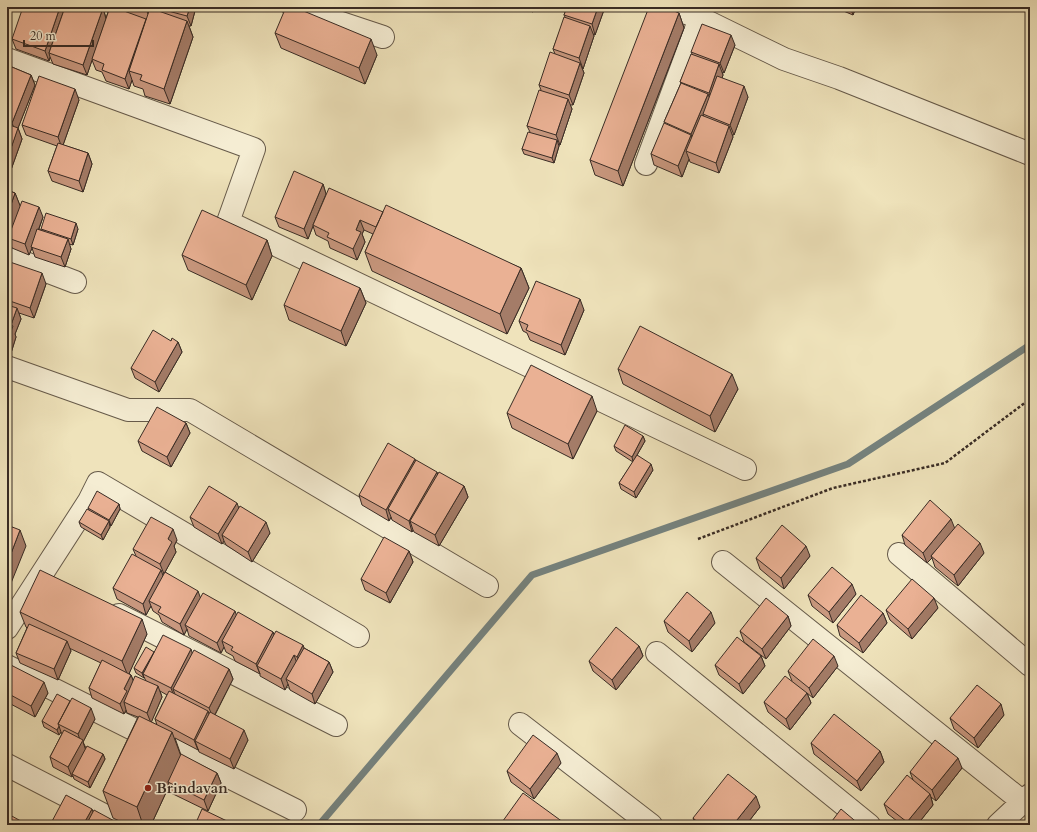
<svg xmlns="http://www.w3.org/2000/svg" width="1037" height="832" font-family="Cardo,serif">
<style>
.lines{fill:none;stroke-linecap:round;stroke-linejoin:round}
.stream{stroke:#75827e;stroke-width:7}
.minor-casing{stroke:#665a4a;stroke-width:24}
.path{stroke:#392c25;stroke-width:2.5;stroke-dasharray:3 2;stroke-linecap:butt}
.minor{stroke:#f5edd3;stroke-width:22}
.wall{fill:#c9987f;stroke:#392c25;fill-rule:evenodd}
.shaded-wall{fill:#a47c68;stroke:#392c25}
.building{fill:#eab194;stroke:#392c25}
.poi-dot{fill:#8f2418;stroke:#f5edd3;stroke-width:1.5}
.labels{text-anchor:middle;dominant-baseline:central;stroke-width:3;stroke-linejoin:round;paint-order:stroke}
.poi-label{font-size:15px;font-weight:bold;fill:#392c25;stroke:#f5edd3;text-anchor:start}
</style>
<rect width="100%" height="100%" fill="#efe3bb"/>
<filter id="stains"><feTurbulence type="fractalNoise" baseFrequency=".005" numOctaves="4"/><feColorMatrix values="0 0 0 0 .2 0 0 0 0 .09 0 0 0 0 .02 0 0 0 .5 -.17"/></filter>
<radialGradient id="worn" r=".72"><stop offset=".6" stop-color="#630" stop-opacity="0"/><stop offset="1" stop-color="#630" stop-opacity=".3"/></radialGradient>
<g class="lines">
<path class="stream" d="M319 825 532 575 848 464 1030 345"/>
<defs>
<path id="minor" d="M293 7 383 37
M670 7 700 18 784 59 839 78 1030 154
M7 59 254 149 228 222 745 469
M646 164 700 18
M7 256 75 282
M7 367 128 410H190L487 586
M899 554 1030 665
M723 562 1023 802
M119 615 336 725
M7 628 89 501 98 483 358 636
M657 653 869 825
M7 666 295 810
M520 724 651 825
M7 765 123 825
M998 825 1030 795"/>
</defs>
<use href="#minor" class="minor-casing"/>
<path class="path" d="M698 539 833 488 945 463 1030 399"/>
<use href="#minor" class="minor"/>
</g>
<path class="wall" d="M102 7H196L191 26H189L193 37 170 104 145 96 143 89 134 86 132 80 129 89 106 81 102 72 96 70 92 60 87 75 53 64 50 57 49 61 16 49 12 39 103 8 106 18 109 9Z
M520 7H535L533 12Z
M567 7H605L595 35 593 34 594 36 583 69 582 68 584 73 573 105H570L572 109 560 145H559V146L554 163 524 154 522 149 530 132 527 126 541 90 539 85 555 54 553 49 565 17 564 15Z
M834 7H856L853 15Z
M679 13 684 28 623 186 595 175 590 160Z
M275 33 377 55 365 84 281 48Z
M735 45 724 73 722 72 723 75 722 78 748 97 734 135H732L733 137 719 173 690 162 689 159 682 177 654 165 651 154 665 124 664 122 681 83 680 82 692 54 691 52Z
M7 65 31 75 35 85 18 128 22 139 7 181Z
M79 100 63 145 88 153 92 164 83 192 52 181 48 171 57 146 26 135 22 125Z
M323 184 326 194 323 202 383 212 521 268 529 288 507 334 372 271 365 252 373 234 364 230 362 234 365 242 357 260 330 248 328 241 316 235 313 226 308 239 279 227 275 217Z
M7 190 15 193 20 206 43 217 39 229 41 230 78 229 73 245 69 244 71 249 65 267 35 257 32 248 29 255 12 248 9 241 7 247Z
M267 240 272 256 252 300 188 270 182 255Z
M7 261 46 284 34 318 19 313 21 319 15 334 16 337 11 353 7 352Z
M360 288 366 303 346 346 289 320 284 305Z
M584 310 565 355 530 340 527 333 523 331 519 321Z
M171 341 178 342 182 352 159 392 135 378 131 368Z
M618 369 738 389 715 432 623 384Z
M597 411 573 459 512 428 507 413Z
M186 423 190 433 171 467 142 451 138 441Z
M643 436 645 441 637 455 653 470 636 498 621 489 619 483 633 462 616 451 614 446Z
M416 462 438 474 464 486 468 497 439 546 414 532 413 530 412 532 392 520 391 517 389 521 362 505 359 495Z
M119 504 120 509 111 526 110 525V527L103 540 81 527 79 522 89 510 88 508Z
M239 508 270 533 252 562 226 545 224 541 222 544 194 527 190 517Z
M955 528 984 553 958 586 935 567 932 558 927 563 905 545 902 535Z
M177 540 174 546 176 552 165 572 201 598 236 615 273 632 274 634 304 648 329 662 333 672 315 704 290 690 288 684 285 690 260 676V674L235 661 233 656 226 652 224 647 221 653 189 636 187 629 184 635 162 622 159 615 153 611 151 606 146 615 117 599 113 588 136 556 133 549Z
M409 551 413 562 390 603 365 590 361 579Z
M810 556 784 589 760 569 756 558Z
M856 594 833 623 812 606 808 595Z
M938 608 912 639 890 620 886 610Z
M20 612 147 634 129 673 131 675 133 680 146 681 144 677V678L136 673 134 668 154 652 192 653 229 669 233 679 215 715 248 740 234 769 199 752 198 749V750L175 738 181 755 217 773 221 783 208 811 171 793 169 786 151 825H128L113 818 103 791 138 717 127 713 126 710 124 714 92 698 89 688 101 663 69 648 71 651 58 680 20 663 16 653 27 628 26 627ZM160 691 167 695 155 719 157 725 151 722 162 697Z
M883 613 887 623 863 653 840 636 837 625Z
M788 616 791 626 766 659 744 642 740 631Z
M664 621 715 623 692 652 668 632Z
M639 646 643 656 616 690 593 671 589 661Z
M761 656 765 666 743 694 719 675 715 665Z
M7 663 48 693 35 717 7 702Z
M838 666 813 698 807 693 811 703 790 730 768 712 764 702 792 681 788 671Z
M1004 715 978 748 954 729 950 718Z
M95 719 83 742 86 748 103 754 105 759 90 788 74 779 73 776 72 777 53 767 50 757 62 734 61 732 59 735 44 727 42 721Z
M811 743 880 751 884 762 861 791 814 754Z
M561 763 534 799 511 782 507 771Z
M962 768 936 801 931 797 933 805 917 825H902L888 814 884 804 913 780 910 772Z
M760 807 746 825H696L693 818Z"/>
<path class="shaded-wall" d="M60 7H65L49 53 50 57 49 61 45 51Z
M146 7H149L151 12 150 19 146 9Z
M190 7H196L191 26 187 16Z
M531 7H535L533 12Z
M598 7H605L595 35 592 24Z
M850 7H856L853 15Z
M103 8 106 19 87 75 83 65Z
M679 13 684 28 623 186 618 171Z
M146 19 129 71 132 80 129 89 125 79Z
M187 21 193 37 170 104 164 89Z
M590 26 594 36 583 69 579 58Z
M731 35 735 45 724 73 720 63Z
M371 39 377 55 365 84 359 68Z
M580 63 584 73 573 105 569 95Z
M719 64 723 75 713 103 709 93Z
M31 75 35 85 18 128 22 139 7 181V160L16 133 12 123Z
M744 86 748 97 734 135 730 125Z
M75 89 79 100 62 148 58 137Z
M708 94 712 104 703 114 705 121 695 144 691 134Z
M568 99 572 109 560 145 556 135Z
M729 126 733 137 719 173 716 163Z
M691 135 695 146 686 151 689 159 682 177 678 166Z
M557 140 559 146 554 163 552 158Z
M88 153 92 164 83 192 79 181Z
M323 184 326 194 313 225V226L308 239 304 229Z
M15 193 21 208 8 238 9 241 7 247V216Z
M39 207 43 217 32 247H31L32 248 29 255 25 244Z
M360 220 364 230 362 234 365 242 357 260 353 249 356 230Z
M76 223 78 229 73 245 71 239Z
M68 239 71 249 65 267 61 257Z
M267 240 272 256 252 300 246 285Z
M521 268 529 288 507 334 500 314Z
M42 273 46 284 34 318 30 308Z
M360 288 366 303 346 346 341 331Z
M580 299 584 310 565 355 561 345Z
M17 308 21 319 15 334 16 337 11 353 7 342 11 325Z
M178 342 182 352 159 392 155 382Z
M732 374 738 389 715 432 710 416Z
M592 396 597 411 573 459 568 444Z
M186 423 190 433 171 467 167 457Z
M643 436 645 441 633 462 632 457Z
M415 459 419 470 388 509 391 517 389 521 386 510Z
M651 464 653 470 636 498 634 492Z
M437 472 441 483 410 521 413 530 412 532 409 521Z
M464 486 468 497 439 546 435 535Z
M237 503 241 514 222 535 224 541 222 544 218 534Z
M119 504 120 509 111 526 109 520Z
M951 519 955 529 931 556 932 558 927 563 923 553Z
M109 521 110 527 103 540 101 535Z
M266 522 270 533 252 562 248 552Z
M173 529 177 540 174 546 176 552 164 574 160 564 168 539Z
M20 530 26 546 7 593V564Z
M980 543 984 553 958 586 954 575Z
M806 546 810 556 784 589 781 578Z
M409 551 413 562 390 603 386 593Z
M161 570 165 581 149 601 151 606 146 615 143 604Z
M852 584 856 594 833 623 829 612Z
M198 591 202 602 185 625 187 629 184 635 180 624Z
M934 598 938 608 912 639 908 629Z
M235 611 239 622 222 641 224 647 221 653 217 643Z
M711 612 715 623 692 652 689 641Z
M883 613 887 623 863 653 859 643Z
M788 616 791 626 766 659 762 649Z
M142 619 147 634 128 676 122 661Z
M273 632 277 642 257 666 260 674 256 664Z
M67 641 71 651 58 680 54 669Z
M303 645 307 656 301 667 297 657Z
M639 646 643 656 616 690 612 680Z
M191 649 194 659 173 689 176 697 175 699 171 688Z
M154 652 143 674 144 678 142 673Z
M294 655 298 666 286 679 288 684 285 690 281 679Z
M761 656 765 666 743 694 739 684Z
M834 656 838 666 813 698 809 688Z
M329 662 333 672 315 704 312 694Z
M229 669 233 679 213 718 209 708Z
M131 675 135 685 124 702 126 710 124 714 120 704 124 689Z
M44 682 48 693 35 717 31 706Z
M158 686 162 697 151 723 147 713Z
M807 693 811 703 790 730 786 719Z
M1001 704 1004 715 978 748 974 738Z
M91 708 95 719 83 742 86 751 72 774 73 776 72 777 68 767 81 743 78 734Z
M208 711 212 722 195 741 198 749V750L194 740Z
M59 726 61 732 59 735 57 730Z
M244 730 248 740 234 769 230 759Z
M172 732 182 759 168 782 169 786 151 825H143L137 807Z
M880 751 884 762 861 791 857 781Z
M557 753 561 763 534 799 530 789Z
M103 754 105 759 90 788 88 782Z
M958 758 962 768 936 801 932 790Z
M217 773 221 783 208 811 204 800Z
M930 794 933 805 917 825H909L907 822Z
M756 796 760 807 746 825H733Z
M92 809 96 820 93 825H83Z"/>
<path class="building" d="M23 7H60L45 51 12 39Z
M65 7H99L103 8 83 65 49 53Z
M110 7H113L146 19 125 79 102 70 104 64 92 59Z
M140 7H146V9Z
M153 7H190L187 16Z
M286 7H294L371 39 359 68 275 33Z
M567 7H598L592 24 564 15Z
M649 7H664L679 13 618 171 590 160Z
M150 8 187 21 164 89 140 80 142 75 129 71Z
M564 17 590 26 579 58 553 49Z
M702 24 731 35 720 63 691 52Z
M550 52 580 63 569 95 539 85Z
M691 54 719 64 709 93 680 82Z
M7 65 31 75 12 123 7 121Z
M39 76 75 89 58 137 22 125Z
M717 76 744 86 730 125 703 114Z
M681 83 708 94 691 134 664 122Z
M539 90 568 99 556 135 527 126Z
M701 115 729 126 716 163 686 151Z
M664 123 691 135 678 166 651 154Z
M7 124 18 128 7 160Z
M528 132 557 140 552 158 522 149Z
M58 143 88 153 79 181 48 171Z
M294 171 323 184 304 229 275 217Z
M329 188 383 212 376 227 360 220 356 230 361 232 353 249 327 237 329 233 313 225Z
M7 190 15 193 7 216Z
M22 201 39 207 25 244 8 238Z
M386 205 521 268 500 314 365 252Z
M202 210 267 240 246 285 182 255Z
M46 213 76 223 71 239 41 229Z
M37 229 68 239 61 257 31 247Z
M7 261 42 273 30 308 7 300Z
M303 262 360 288 341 331 284 305Z
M536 281 580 299 561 345 526 330 528 325 519 321Z
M7 305 17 308 11 325 13 326 7 342Z
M640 326 732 374 710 416 618 369Z
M153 330 171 341 172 338 178 342 155 382 131 368Z
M531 365 592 396 568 444 507 413Z
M157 407 186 423 167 457 138 441Z
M625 425 643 436 632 457 614 446Z
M388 443 415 459 386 510 359 495Z
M637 455 651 464 634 492 619 483Z
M416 460 437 472 409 521 388 509Z
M439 472 464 486 435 535 410 521Z
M209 486 237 503 218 534 190 517Z
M97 491 119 504 109 520 88 508Z
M930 500 951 519 923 553 902 535Z
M240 506 266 522 248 552 222 535Z
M87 509 109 521 101 535 79 522Z
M151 517 173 529 168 539 172 542 160 564 133 549Z
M958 524 980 543 954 575 931 556Z
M7 525 20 530 7 564Z
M782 525 806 546 781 578 756 558Z
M384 537 409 551 386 593 361 579Z
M132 554 161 570 143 604 113 588Z
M832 567 852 584 829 612 808 595Z
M40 570 142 619 122 661 20 612Z
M165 572 198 591 180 624 158 612 161 607 149 601Z
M912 579 934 598 908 629 886 610Z
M687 592 711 612 689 641 664 621Z
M203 593 235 611 217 643 185 625Z
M861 595 883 613 859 643 837 625Z
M766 598 788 616 762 649 740 631Z
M238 612 273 632 256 664 231 650 233 647 222 641Z
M29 624 67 641 54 669 16 653Z
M616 627 639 646 612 680 589 661Z
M276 631 303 645 297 657 294 655 281 679 257 666Z
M163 635 191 649 171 688 143 674Z
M737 637 761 656 739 684 715 665Z
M813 639 834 656 809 688 788 671Z
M146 647 154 652 142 673 134 668Z
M304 648 329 662 312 694 286 679Z
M194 650 229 669 209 708 173 689Z
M102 660 131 675 124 689 127 691 120 704 89 688Z
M7 663 44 682 31 706 7 693Z
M135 676 158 686 147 713 124 702Z
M785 676 807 693 786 719 764 702Z
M977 685 1001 704 974 738 950 718Z
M169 691 208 711 194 740 155 719Z
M57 694 70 701 58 724 59 726 57 730 42 721Z
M72 698 91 708 78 734 58 724Z
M210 712 244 730 230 759 195 741Z
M834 714 880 751 857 781 811 743Z
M139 716 172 732 137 807 103 791Z
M64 730 83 740 68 767 50 757Z
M533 735 557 753 530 789 507 771Z
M935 740 958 758 932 790 910 772Z
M87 746 103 754 88 782 72 774Z
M181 754 217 773 204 800 168 782Z
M728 774 756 796 733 825H701L693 818Z
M907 775 930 794 907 822 884 804Z
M523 793 567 825H500Z
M66 795 92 809 83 825H50Z
M202 809 229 822 228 825H195Z
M841 809 860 825H829Z
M94 810 118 823V825H86Z
M10 815 28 825H7V821Z"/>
<circle class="poi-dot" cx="148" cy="788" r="4"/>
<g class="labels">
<g class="poi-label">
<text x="156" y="788">Brindavan</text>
</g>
</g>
<rect width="1037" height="832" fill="none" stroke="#efe3bb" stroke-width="24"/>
<rect x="8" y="8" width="1021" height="816" fill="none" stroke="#392c25" stroke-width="2"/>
<rect x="12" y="12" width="1013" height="808" fill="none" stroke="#392c25"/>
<path d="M24 40v6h69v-6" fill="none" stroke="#392c25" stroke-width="2"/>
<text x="30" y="40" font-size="12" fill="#392c25" stroke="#f5edd3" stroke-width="3" paint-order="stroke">20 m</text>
<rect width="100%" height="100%" filter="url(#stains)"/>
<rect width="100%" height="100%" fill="url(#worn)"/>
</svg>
